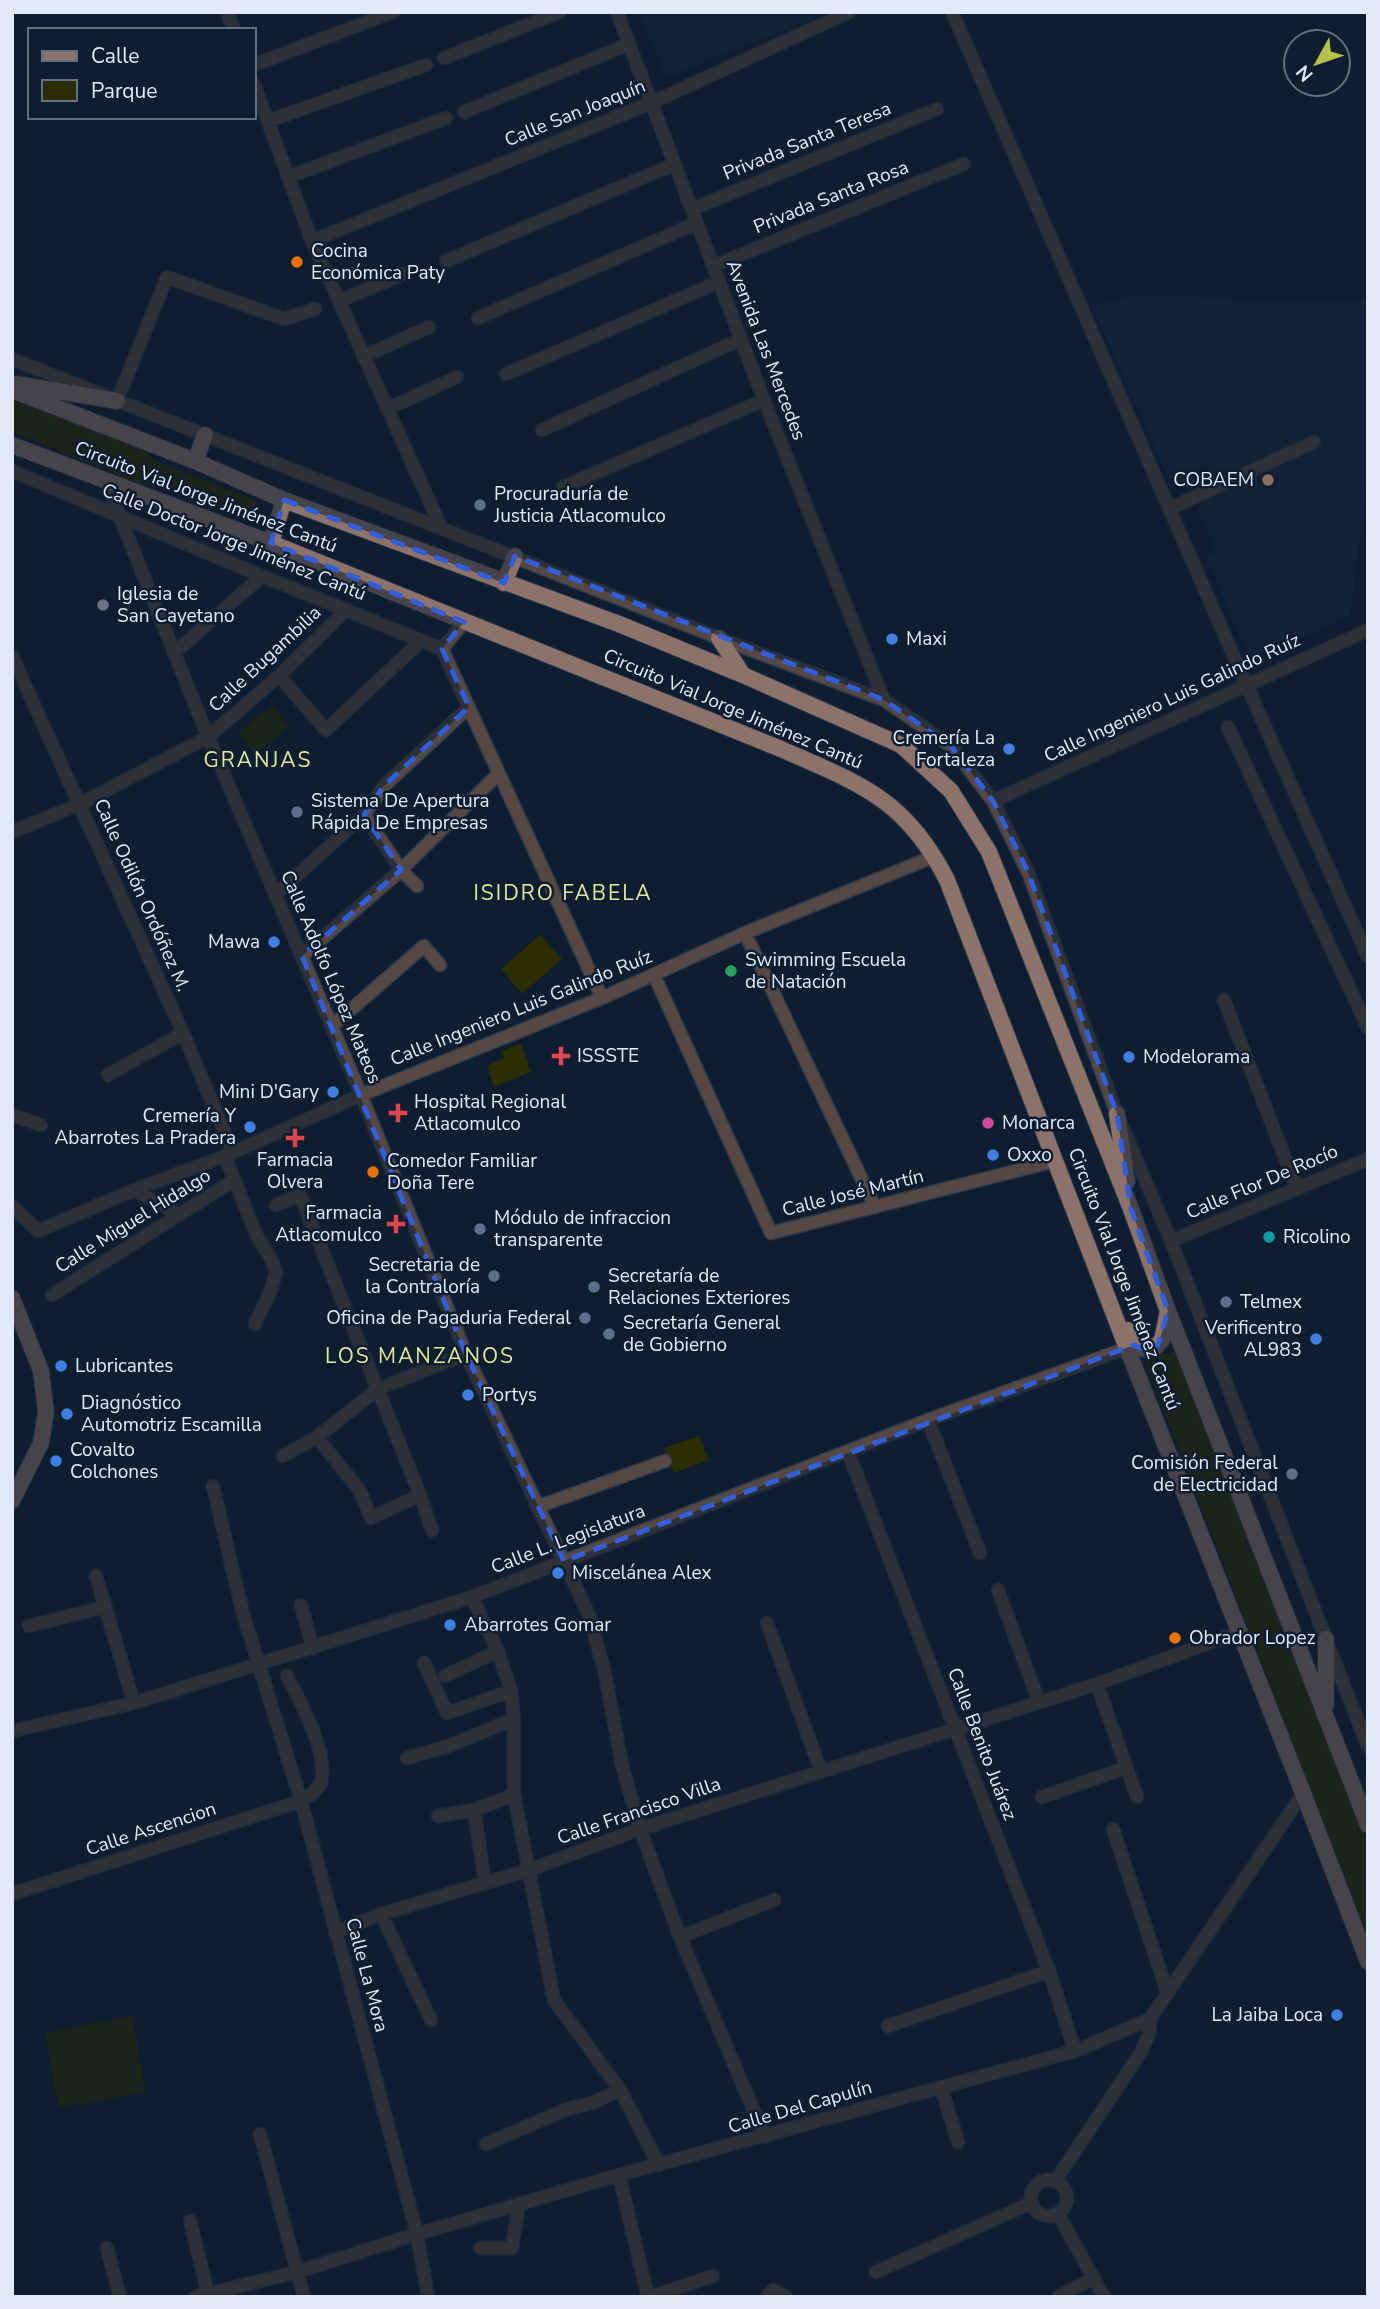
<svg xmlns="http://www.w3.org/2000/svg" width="1380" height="2309" font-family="'Nunito Sans',sans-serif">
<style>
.built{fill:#14273f}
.green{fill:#2a2e02}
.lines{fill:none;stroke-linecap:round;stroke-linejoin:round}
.minor-casing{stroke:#2c3a4c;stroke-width:15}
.major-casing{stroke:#2c3a4c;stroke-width:18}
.minor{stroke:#544744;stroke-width:12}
.major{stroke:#8c726a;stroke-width:16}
.marked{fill:none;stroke:#315edb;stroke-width:5;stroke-dasharray:14 9;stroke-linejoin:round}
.food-dot{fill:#e8710a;stroke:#0e1d30;stroke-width:2.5}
.education-dot{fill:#8d6e63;stroke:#0e1d30;stroke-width:2.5}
.service-dot{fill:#5c6f8a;stroke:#0e1d30;stroke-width:2.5}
.worship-dot{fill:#6b7280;stroke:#0e1d30;stroke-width:2.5}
.shop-dot{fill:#3f7fe0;stroke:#0e1d30;stroke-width:2.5}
.leisure-dot{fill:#2e9e5b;stroke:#0e1d30;stroke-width:2.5}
.health-dot{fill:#e0444e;stroke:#0e1d30;stroke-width:2.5}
.hotel-dot{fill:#d1479c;stroke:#0e1d30;stroke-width:2.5}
.culture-dot{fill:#0f9aa8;stroke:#0e1d30;stroke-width:2.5}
.labels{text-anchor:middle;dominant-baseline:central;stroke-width:5;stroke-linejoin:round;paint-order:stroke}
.street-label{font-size:19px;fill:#e1ebf8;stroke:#0e1d30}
.poi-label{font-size:19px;fill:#e1ebf8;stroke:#0e1d30;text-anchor:start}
.neighbourhood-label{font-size:21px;letter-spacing:2px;fill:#dfe99c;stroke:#0e1d30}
</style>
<rect width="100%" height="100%" fill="#0e1d30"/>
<path class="built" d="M639 12H830L666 78Z
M1138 295 1327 302 1368 301V477L1350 617 1250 660 1205 557 1216 552 1190 490 1186 491 1183 484 1173 488 1091 305Z"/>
<path class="green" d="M12 396 134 444 156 461 256 501 260 510 256 519 247 521 217 511 162 487 138 483 12 432Z
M272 705 289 727 255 754 238 733Z
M540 935 562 959 522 994 501 969Z
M521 1044 531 1072 494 1087 487 1066 504 1058 501 1051Z
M1175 1350 1368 1844V1935L1145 1362Z
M699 1436 709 1460 674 1473 664 1448Z
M132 2016 146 2092 59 2108 45 2033Z"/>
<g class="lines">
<defs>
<path id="minor" d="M227 12 234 30
M617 12 764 400 884 700
M952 12 1246 684 1368 957
M444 58 560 12
M254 65 393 12
M254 84 312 241 441 527
M464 112 629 44
M268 121 426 65
M288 177 446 118
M692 209 937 109
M312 241 651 103 849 12
M446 261 675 164
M713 266 964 164
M339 301 403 274
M478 318 697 223
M363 357 429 327
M12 359 719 638 884 700 951 746 993 801 1028 872 1117 1114 1171 1241 1368 1747
M506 374 719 282
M117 401 167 277 284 319 315 309
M387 409 457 377
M542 430 741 339
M12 471 262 576 442 649
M106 482 208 737 361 1095 466 1354 589 1615 604 1669 622 1765 640 1829 680 1937 765 2137
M563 487 764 400
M1169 509 1314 442
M442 649 602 998
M442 649 464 622
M174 653 262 576
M12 656 183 1033 233 1152
M279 676 326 730 422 640
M1228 727 1368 1028
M993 801 1368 630
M364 815 401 870 417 886
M12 832 80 804 208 737 279 676 347 609
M275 895 364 815 383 787 469 707
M745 933 875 1207
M302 956 401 870 499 773
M654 975 771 1233 1055 1161
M1224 1000 1297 1189
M332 1026 424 946 440 965
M108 1075 183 1033
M12 1115 41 1125
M225 1156 256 1234 272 1261 276 1272 270 1293 255 1324
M134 1190 180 1215
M276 1205 300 1195 420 1495 432 1530
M12 1206 38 1231 134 1190 225 1156 361 1095 602 998 745 933 935 856
M1171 1241 1368 1159
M52 1295 234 1180
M928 1420 980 1553
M317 1437 360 1491 371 1518 420 1495
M848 1452 1049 1971 1075 2051
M283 1456 317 1437 378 1389 466 1354
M213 1486 242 1610 301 1801 417 2234 428 2297
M537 1507 665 1461
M96 1576 134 1703
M998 1590 1039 1702
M472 1597 498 1651 511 1691 514 1719V1795L554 2000 620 2090 659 2165
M301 1605 313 1648
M767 1623 821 1771
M29 1626 105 1607
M424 1663 447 1713 511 1691
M445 1676 498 1651
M1097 1684 1137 1797
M12 1731 134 1703 472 1597 928 1420 1127 1348
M407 1758 451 1745 514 1719
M1042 1797 1125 1768
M474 1810 485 1883
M438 1816 474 1810 514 1795
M1113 1829 1167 1991
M12 1894 301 1801C309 1796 318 1791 321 1782 329 1753 300 1701 287 1676
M381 1914 431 2020
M335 1932 381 1914 529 1870 640 1829 1097 1684 1239 1632
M680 1937 774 1900
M888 2026 1049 1971
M941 2087 958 2142
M260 2134 304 2297
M486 2144 570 2108 590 2104 620 2090
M619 2175 648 2297
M1031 2198a18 18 0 1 1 36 0a18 18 0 1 1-36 0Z
M1056 2180 1141 2052 1149 2034 1150 2019
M1058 2214 1104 2297
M190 2221 208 2293
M107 2248 120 2297
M480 2248H512L519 2205
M876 2272 1031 2203
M195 2297 297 2272 417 2234 619 2175 1075 2051 1150 2019 1303 1793
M650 2297 713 2276
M767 2297 773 2290 786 2297
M1058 2297 1094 2278"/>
<path id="major" d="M16 384 117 401
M12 390 195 461 284 500 619 624 743 675 901 745 951 791 989 852 1131 1209 1168 1311 1368 1825
M12 445 271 543 781 749C860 784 905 798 947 880L1127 1348 1303 1793 1368 1962
M195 461 205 435
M271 543 284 500
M504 583 515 556
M719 638 743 675
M1117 1114 1127 1182
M12 1298 41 1371 46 1412 41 1443 12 1501
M1128 1330C1133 1343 1138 1351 1153 1350L1162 1340 1168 1311
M1326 1639V1705"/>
</defs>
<use href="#minor" class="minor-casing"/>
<use href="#major" class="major-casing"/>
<use href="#minor" class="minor"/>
<use href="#major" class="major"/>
</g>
<path d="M0 0H1380V2309H0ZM284 500 504 583 515 556 884 700 951 746 993 801 1028 872 1117 1114 1131 1209 1168 1311 1158 1345 1145 1350 1134 1345 564 1561 466 1354 302 956 401 870 364 815 383 787 469 707 442 649 464 622 271 543Z" fill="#0e1d30" fill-opacity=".55" fill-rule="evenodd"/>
<path class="marked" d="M284 500 504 583 515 556 884 700 951 746 993 801 1028 872 1117 1114 1131 1209 1168 1311 1158 1345 1145 1350 1134 1345 564 1561 466 1354 302 956 401 870 364 815 383 787 469 707 442 649 464 622 271 543Z"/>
<g class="food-dot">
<circle cx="297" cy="262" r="7"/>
<circle cx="373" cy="1172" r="7"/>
<circle cx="1175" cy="1638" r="7"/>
</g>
<circle class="education-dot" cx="1268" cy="480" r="7"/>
<g class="service-dot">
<circle cx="480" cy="505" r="7"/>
<circle cx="297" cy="812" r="7"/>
<circle cx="480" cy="1229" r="7"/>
<circle cx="494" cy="1276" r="7"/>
<circle cx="594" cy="1287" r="7"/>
<circle cx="1226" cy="1302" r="7"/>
<circle cx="585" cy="1318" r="7"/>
<circle cx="609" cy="1334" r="7"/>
<circle cx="1292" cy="1474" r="7"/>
</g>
<circle class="worship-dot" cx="103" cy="605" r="7"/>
<g class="shop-dot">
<circle cx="892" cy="639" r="7"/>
<circle cx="1009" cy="749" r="7"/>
<circle cx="274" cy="942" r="7"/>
<circle cx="1129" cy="1057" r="7"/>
<circle cx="333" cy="1092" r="7"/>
<circle cx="250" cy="1127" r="7"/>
<circle cx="993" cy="1155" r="7"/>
<circle cx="1316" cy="1339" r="7"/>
<circle cx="61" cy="1366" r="7"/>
<circle cx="468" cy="1395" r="7"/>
<circle cx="67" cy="1414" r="7"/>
<circle cx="56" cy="1461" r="7"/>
<circle cx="558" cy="1573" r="7"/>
<circle cx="450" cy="1625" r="7"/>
<circle cx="1337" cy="2015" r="7"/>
</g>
<circle class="leisure-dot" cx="731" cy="971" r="7"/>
<g class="health-dot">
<path d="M557.5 1045.5h7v7h7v7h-7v7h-7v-7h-7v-7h7z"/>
<path d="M394.5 1102.5h7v7h7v7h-7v7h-7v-7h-7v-7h7z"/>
<path d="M291.5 1127.5h7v7h7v7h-7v7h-7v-7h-7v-7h7z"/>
<path d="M392.5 1213.5h7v7h7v7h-7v7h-7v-7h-7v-7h7z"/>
</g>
<circle class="hotel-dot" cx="988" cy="1123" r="7"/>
<circle class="culture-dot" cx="1269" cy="1237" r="7"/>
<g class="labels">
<g class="street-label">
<text transform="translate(575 113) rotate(-22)">Calle San Joaquín</text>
<text transform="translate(807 141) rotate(-22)">Privada Santa Teresa</text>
<text transform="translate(831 197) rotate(-22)">Privada Santa Rosa</text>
<text transform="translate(766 350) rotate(69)">Avenida Las Mercedes</text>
<text transform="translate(206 497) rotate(21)">Circuito Vial Jorge Jiménez Cantú</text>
<text transform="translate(234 542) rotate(22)">Calle Doctor Jorge Jiménez Cantú</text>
<text transform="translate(265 659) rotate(-43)">Calle Bugambilia</text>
<text transform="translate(1172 698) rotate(-25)">Calle Ingeniero Luis Galindo Ruíz</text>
<text transform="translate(733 709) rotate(23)">Circuito Vial Jorge Jiménez Cantú</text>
<text transform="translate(142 895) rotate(66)">Calle Odilón Ordóñez M.</text>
<text transform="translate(331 977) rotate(67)">Calle Adolfo López Mateos</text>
<text transform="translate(521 1008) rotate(-22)">Calle Ingeniero Luis Galindo Ruíz</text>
<text transform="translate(1262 1182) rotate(-23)">Calle Flor De Rocío</text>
<text transform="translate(853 1193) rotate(-14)">Calle José Martín</text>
<text transform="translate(133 1221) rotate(-32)">Calle Miguel Hidalgo</text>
<text transform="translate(1124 1279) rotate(69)">Circuito Vial Jorge Jiménez Cantú</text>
<text transform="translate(568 1539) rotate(-21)">Calle L. Legislatura</text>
<text transform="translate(982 1744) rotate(69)">Calle Benito Juárez</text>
<text transform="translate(639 1811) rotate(-19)">Calle Francisco Villa</text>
<text transform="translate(151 1829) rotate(-18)">Calle Ascencion</text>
<text transform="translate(367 1975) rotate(75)">Calle La Mora</text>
<text transform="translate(800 2107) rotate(-16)">Calle Del Capulín</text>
</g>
<g class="poi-label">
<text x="311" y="251">Cocina<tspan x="311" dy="22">Económica Paty</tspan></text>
<text x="1254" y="480" text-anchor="end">COBAEM</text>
<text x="494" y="494">Procuraduría de<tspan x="494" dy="22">Justicia Atlacomulco</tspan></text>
<text x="117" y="594">Iglesia de<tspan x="117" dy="22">San Cayetano</tspan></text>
<text x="906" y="639">Maxi</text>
<text x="995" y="738" text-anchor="end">Cremería La<tspan x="995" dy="22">Fortaleza</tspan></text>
<text x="311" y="801">Sistema De Apertura<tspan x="311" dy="22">Rápida De Empresas</tspan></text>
<text x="260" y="942" text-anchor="end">Mawa</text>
<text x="745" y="960">Swimming Escuela<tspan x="745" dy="22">de Natación</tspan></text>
<text x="577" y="1056">ISSSTE</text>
<text x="1143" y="1057">Modelorama</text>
<text x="319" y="1092" text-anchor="end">Mini D'Gary</text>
<text x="414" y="1102">Hospital Regional<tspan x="414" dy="22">Atlacomulco</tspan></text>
<text x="236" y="1116" text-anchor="end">Cremería Y<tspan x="236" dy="22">Abarrotes La Pradera</tspan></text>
<text x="1002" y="1123">Monarca</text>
<text x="1007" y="1155">Oxxo</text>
<text x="295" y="1160" text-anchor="middle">Farmacia<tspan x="295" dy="22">Olvera</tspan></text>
<text x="387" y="1161">Comedor Familiar<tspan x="387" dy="22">Doña Tere</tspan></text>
<text x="382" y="1213" text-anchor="end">Farmacia<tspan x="382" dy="22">Atlacomulco</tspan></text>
<text x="494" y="1218">Módulo de infraccion<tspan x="494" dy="22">transparente</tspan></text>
<text x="1283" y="1237">Ricolino</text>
<text x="480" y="1265" text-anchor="end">Secretaria de<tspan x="480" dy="22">la Contraloría</tspan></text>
<text x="608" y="1276">Secretaría de<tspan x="608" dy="22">Relaciones Exteriores</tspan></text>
<text x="1240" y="1302">Telmex</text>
<text x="571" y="1318" text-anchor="end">Oficina de Pagaduria Federal</text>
<text x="623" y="1323">Secretaría General<tspan x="623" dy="22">de Gobierno</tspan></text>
<text x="1302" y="1328" text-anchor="end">Verificentro<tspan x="1302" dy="22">AL983</tspan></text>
<text x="75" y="1366">Lubricantes</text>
<text x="482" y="1395">Portys</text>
<text x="81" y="1403">Diagnóstico<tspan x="81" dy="22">Automotriz Escamilla</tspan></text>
<text x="70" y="1450">Covalto<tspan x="70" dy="22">Colchones</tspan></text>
<text x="1278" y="1463" text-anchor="end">Comisión Federal<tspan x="1278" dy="22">de Electricidad</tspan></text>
<text x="572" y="1573">Miscelánea Alex</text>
<text x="464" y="1625">Abarrotes Gomar</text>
<text x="1189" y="1638">Obrador Lopez</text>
<text x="1323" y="2015" text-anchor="end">La Jaiba Loca</text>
</g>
<g class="neighbourhood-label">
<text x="258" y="760">GRANJAS</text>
<text x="563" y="893">ISIDRO FABELA</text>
<text x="420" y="1356">LOS MANZANOS</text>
</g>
</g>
<rect width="1380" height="2309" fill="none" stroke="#e1ebf8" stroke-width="28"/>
<rect x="28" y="28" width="228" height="91" fill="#0e1d30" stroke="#626f80" stroke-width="2"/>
<rect x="42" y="51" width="35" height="10" fill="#8c726a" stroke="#626f80" stroke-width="2"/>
<text x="91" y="63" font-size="21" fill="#e1ebf8">Calle</text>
<rect x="42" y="80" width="35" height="21" fill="#2a2e02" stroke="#626f80" stroke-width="2"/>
<text x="91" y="98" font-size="21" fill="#e1ebf8">Parque</text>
<g transform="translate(1317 63) rotate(230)"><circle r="33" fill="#0e1d30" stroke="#626f80" stroke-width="2"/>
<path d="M0-5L12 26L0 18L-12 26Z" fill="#b5c249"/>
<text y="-10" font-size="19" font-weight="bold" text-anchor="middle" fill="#e1ebf8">N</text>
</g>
</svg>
